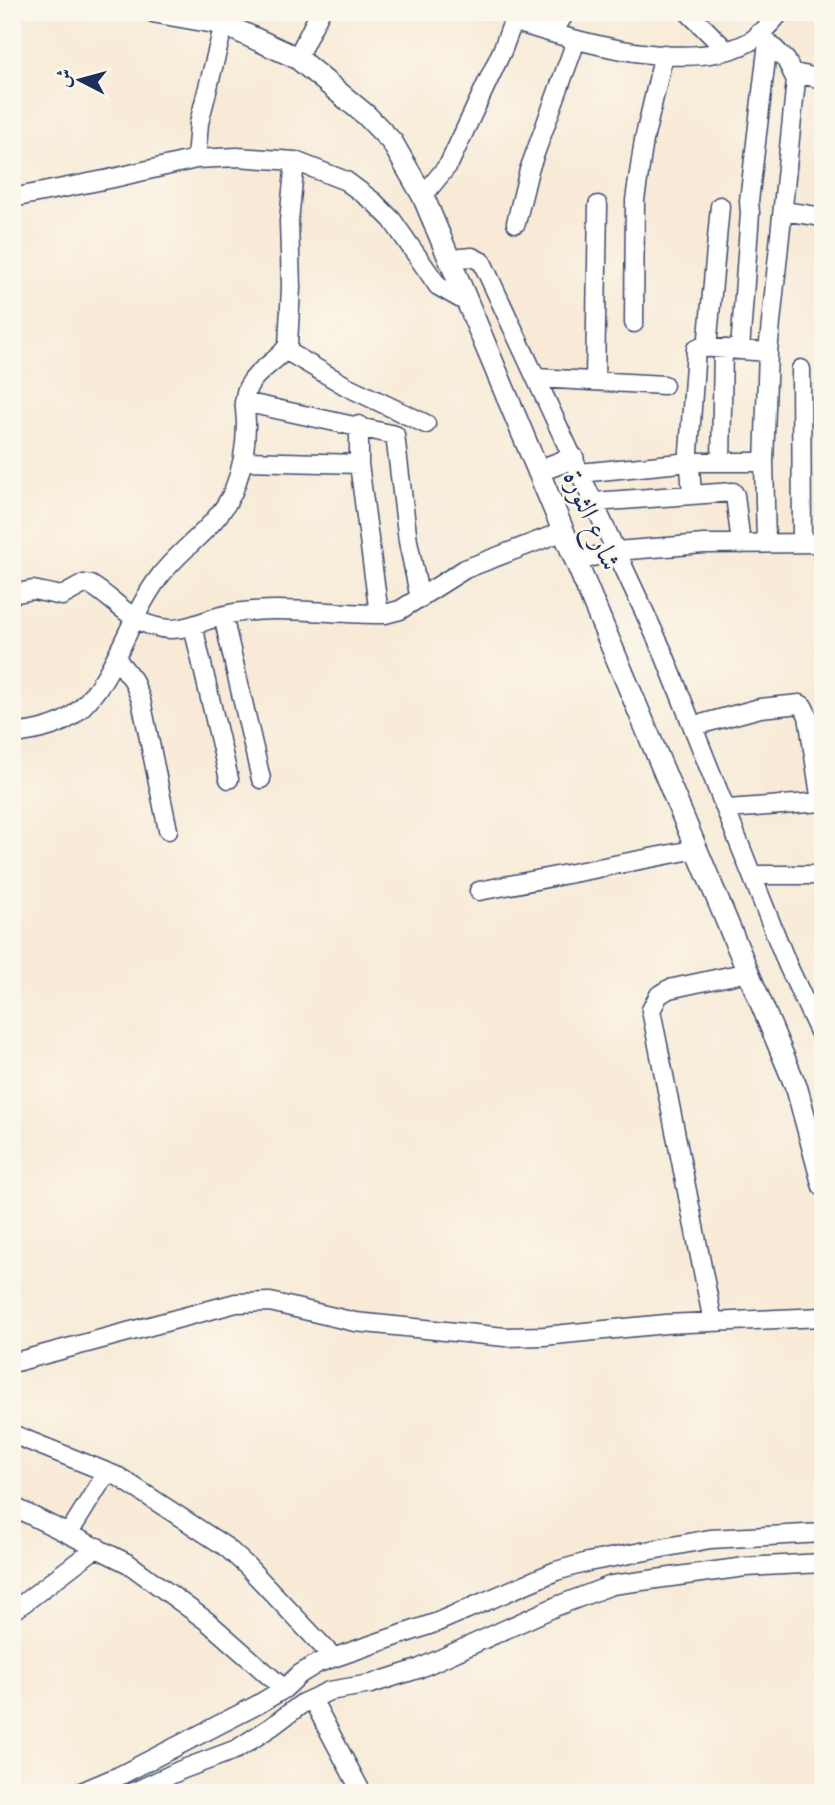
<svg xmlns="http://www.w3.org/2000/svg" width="835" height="1805" font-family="'Old Standard TT',Amiri,serif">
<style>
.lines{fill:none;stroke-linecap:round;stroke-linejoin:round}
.minor-casing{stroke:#3c4b70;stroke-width:21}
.major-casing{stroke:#3c4b70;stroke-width:24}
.minor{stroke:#fff;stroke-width:18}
.major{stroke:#fff;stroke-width:21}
.labels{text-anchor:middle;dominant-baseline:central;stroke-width:5;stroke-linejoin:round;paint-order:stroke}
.street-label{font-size:28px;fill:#1b2f5e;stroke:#fbf7ec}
</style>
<rect width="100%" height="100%" fill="#fbf7ec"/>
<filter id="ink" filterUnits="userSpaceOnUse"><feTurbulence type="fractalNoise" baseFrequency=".0143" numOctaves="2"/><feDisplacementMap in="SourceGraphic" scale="14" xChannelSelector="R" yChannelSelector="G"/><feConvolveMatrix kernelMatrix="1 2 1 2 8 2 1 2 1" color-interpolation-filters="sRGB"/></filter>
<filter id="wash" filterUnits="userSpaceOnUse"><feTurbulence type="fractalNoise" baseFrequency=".00686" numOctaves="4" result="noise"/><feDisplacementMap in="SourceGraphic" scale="28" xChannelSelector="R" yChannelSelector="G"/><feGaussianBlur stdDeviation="1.57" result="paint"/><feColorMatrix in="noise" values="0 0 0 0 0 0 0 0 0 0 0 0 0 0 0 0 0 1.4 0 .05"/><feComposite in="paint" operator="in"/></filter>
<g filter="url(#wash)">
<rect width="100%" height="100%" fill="#f8ead7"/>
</g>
<g filter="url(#ink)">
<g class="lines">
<defs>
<path id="minor" d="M688 12 726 50
M552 33 566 12
M759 33 786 60 796 80 768 352 764 462 766 543
M297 58 320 12
M794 73 823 79
M196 159 199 123 227 12
M423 196 449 164 502 51 514 19 522 24C582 43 689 74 749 42 761 36 772 21 781 12
M12 198 109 179 196 159 237 157 295 161 346 181 374 202 392 220 438 286 468 303
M783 211 823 217
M516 223 529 170 576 41
M450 259 472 257 482 262 616 551 704 544 823 543
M634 323 635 200 644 140 664 54
M707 348 720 206
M285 350 346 386 426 424
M740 350 750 213 749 201 768 42
M801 369 802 543
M537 378 664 385
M595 381 598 205
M244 402 395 435 408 541 420 599
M359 425V464L379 614
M243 461 359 464
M721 462 723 349
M580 473 690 462H764
M692 495 689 452 696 349 700 347 768 352
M594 502 733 492 735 495 741 544
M576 561 616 551 663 652 788 966 823 1040
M12 594 33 590 62 596 84 584 91 585C113 598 128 619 153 626 180 635 199 621 225 615 273 604 334 615 385 614L400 610 465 569 564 531
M223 616 261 779
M193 626 229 779
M116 658 133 680 141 700 168 830
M694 726 760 708 800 704 803 706 808 716 821 802
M12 734C32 732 57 728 73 715 115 682 128 617 160 576 183 546 216 528 233 492 242 470 246 447 246 424 246 412 242 399 248 387 257 369 279 361 288 345L291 287 289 221 295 161
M727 809 823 802
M753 875H823
M479 891 697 849
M713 1322 651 1010 659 995 669 989 748 972
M12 1363 236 1303 270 1302 355 1322 505 1337 544 1336 666 1324 823 1317
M12 1434 119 1477 226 1547 247 1566 333 1657
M12 1506 129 1564 208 1622 284 1689
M69 1533 107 1472
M12 1612 97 1547
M312 1699 362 1793
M79 1793 119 1776 257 1705 284 1689 300 1674 318 1663 435 1623 556 1571 588 1562 710 1539 823 1533
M132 1793 181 1770 237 1749 271 1727 303 1703 329 1691 371 1684 418 1669 557 1606 612 1585 745 1567 823 1563"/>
<path id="major" d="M155 12 223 24 297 58 366 115 392 142 423 196 797 1089 823 1185
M538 471 573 458"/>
</defs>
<use href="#minor" class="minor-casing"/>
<use href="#major" class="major-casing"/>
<use href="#minor" class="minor"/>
<use href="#major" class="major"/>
</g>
</g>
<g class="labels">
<g class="street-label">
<text transform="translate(590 521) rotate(67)">شارع الثورة</text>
</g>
</g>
<rect width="835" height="1805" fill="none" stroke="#fbf7ec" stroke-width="42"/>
<g transform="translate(80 80) rotate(276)" stroke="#fbf7ec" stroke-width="5" paint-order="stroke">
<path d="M0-5L12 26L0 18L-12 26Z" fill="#1b2f5e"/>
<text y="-10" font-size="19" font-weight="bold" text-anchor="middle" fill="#1b2f5e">ش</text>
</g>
</svg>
